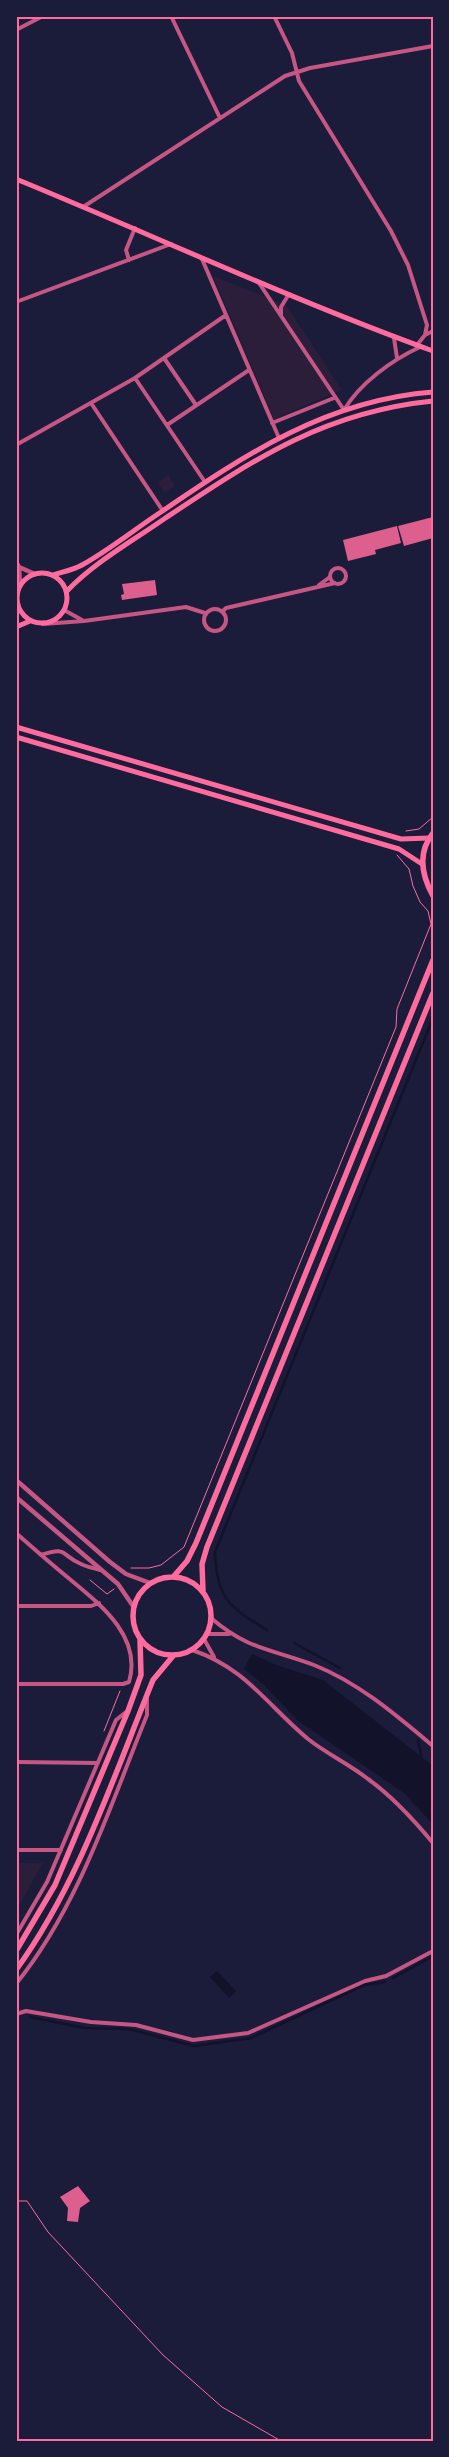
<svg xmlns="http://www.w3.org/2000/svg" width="449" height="2457" font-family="Montserrat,sans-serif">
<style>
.green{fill:#2a1e3b}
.water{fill:#12122b}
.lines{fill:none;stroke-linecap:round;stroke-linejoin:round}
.stream{stroke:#12122b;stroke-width:2.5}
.building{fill:#dd5f8e}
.path{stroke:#ff6b9d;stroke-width:1}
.minor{stroke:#c65784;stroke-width:4}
.tertiary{stroke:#c65784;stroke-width:4.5}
.secondary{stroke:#ff6b9d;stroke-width:5}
.primary{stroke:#ff6b9d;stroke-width:5.5}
.neatline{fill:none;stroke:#ff6b9d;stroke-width:2}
</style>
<rect width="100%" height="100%" fill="#1b1b3a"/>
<path class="green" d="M213 276 286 305 342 390 274 419Z
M168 475 175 486 164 493 158 482Z
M16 1863H43L16 1911Z"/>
<path class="water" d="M252 1654 276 1665 323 1680 433 1766V1824L404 1793 297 1720 263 1684 244 1669Z
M217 1971 236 1991 229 1998 210 1977Z"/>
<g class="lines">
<path class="stream" d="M267 1630C229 1607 217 1599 215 1552L433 1018
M294 1643 340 1668
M418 1740 422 1760
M393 1978 433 1956
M30 2017 85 2028 129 2029 194 2046 251 2038 364 1985 385 1982"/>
</g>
<path class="building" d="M433 517V538L404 546 398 526Z
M397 526 401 543 375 550 376 554 348 561 343 540Z
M155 580 157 595 122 600 121 595 124 594 122 584Z
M78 2186 90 2201 80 2208 78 2222 67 2221 68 2208 60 2197Z"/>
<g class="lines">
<path class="path" d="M406 831 419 829 433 817
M131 1568H149L161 1565 184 1547 396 1027 397 1009 431 924 428 911 420 902 413 886 409 869 397 855
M90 1580 107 1594 114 1589
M104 1731 120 1691
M16 2201H27L48 2232 163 2355 222 2407 281 2441"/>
<path class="minor" d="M171 16 220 118
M274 16 292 53 299 81 391 231 408 265 427 325 425 335 417 345
M16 30 43 16
M83 207 285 76 310 68 433 46
M202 259 279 438
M129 260 126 250 135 228
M259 283 344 410C360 383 392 360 420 347
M16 302 171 244
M281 316V307L289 294
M425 335 433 331
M394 338 397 358
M164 358 196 405
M135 378 205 482
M91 403 163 511
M272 423 334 398
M167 425 249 370
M16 445 135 378 226 315
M330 576a8 8 0 1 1 16 0a8 8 0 1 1-16 0Z
M319 585 330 577
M204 620a11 11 0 1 1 22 0a11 11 0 1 1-22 0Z
M64 610 82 620
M223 611 226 608 335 583
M43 624 84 621 186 607 205 613
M16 1533C33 1548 49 1562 66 1576 97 1602 143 1635 129 1682L123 1684H16
M41 1555C68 1546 60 1555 81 1564 87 1567 94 1568 100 1570
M16 1606H91L99 1603
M211 1618C248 1650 272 1649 314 1665 359 1683 396 1715 433 1746
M207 1634H229
M204 1639 214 1657
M192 1650C246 1668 267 1705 308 1739 327 1754 349 1764 368 1779 392 1796 414 1820 433 1843
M16 1762 98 1763
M16 1850H61
M16 1935 47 1882 116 1720 126 1712
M16 1984C79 1906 110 1806 147 1715V1697
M16 2014 26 2011 91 2022 136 2025 193 2040 248 2033 365 1981 386 1976 433 1951"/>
<path class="tertiary" d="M16 562 19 567 20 586
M19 567 35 574
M16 1480 110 1562 126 1574 150 1583
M16 1497 118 1584 133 1606"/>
<path class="secondary" d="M16 179C155 236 292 300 433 351
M17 598a25 25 0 1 1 50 0a25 25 0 1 1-50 0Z
M53 575C62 572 73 570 82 565 109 550 135 529 161 512 246 454 327 400 433 392
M67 591C95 562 131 542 164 519 253 460 323 412 433 401
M16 627 30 621
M16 727 401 839 429 838
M16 737 399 849 422 864"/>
<path class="primary" d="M433 833C417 853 422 876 433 896
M174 1576 187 1561 196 1543 433 960
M133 1616a39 39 0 1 1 78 0a39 39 0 1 1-78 0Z
M203 1591 202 1564 207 1547 433 993
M16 1951 55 1885 128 1711 141 1675 140 1639
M16 1970C79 1883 113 1778 153 1680L173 1656"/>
</g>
<rect width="449" height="2457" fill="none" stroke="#1b1b3a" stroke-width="35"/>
<rect x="18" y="18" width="414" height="2422" class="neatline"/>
</svg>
